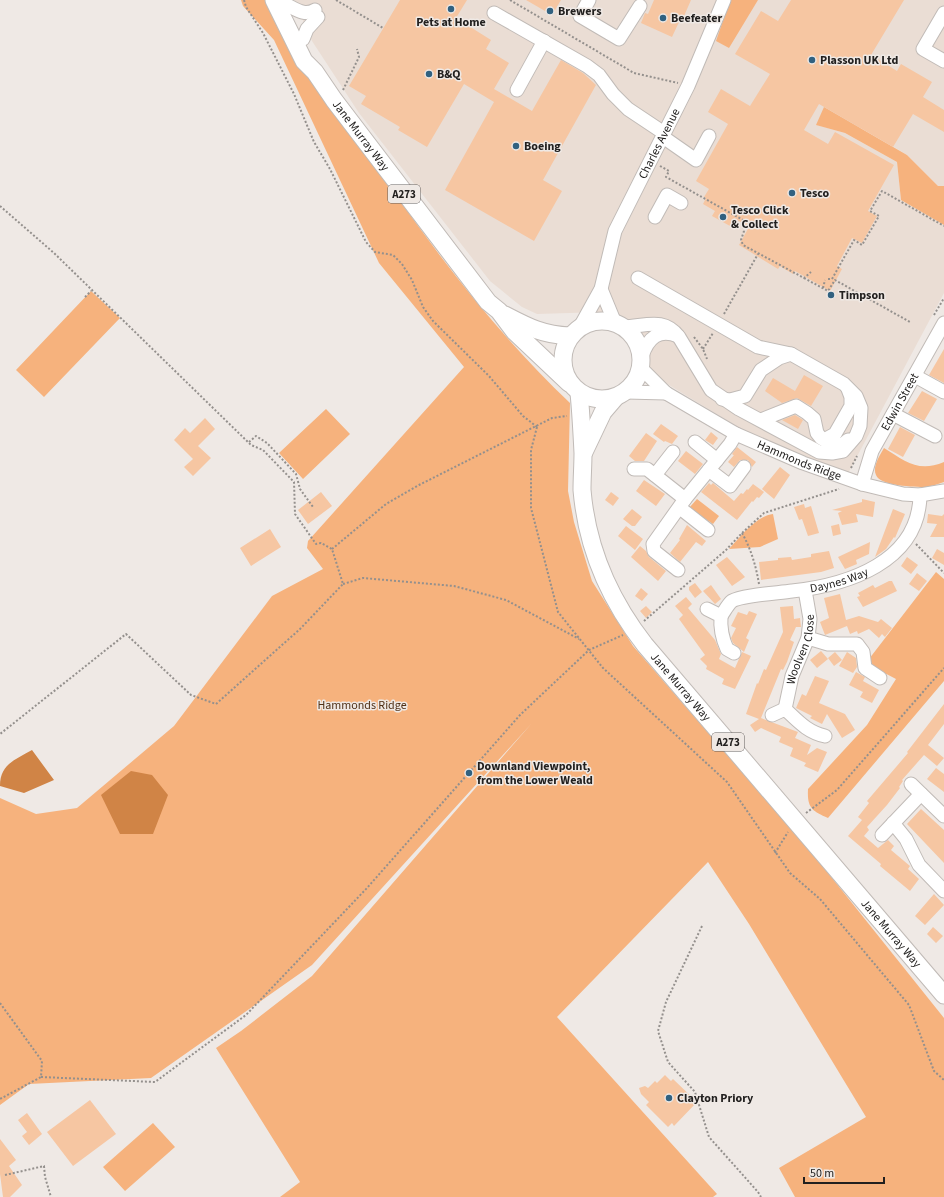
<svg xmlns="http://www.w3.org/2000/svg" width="944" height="1197" font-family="'Source Sans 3',sans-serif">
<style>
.built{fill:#eaddd4}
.green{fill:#f6b27d}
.water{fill:#d08446}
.building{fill:#f6c6a2}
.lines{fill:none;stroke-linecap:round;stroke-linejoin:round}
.minor-casing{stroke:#c1bbb7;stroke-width:15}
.major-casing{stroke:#c1bbb7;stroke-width:19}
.path{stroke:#94908d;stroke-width:2;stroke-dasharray:2 2;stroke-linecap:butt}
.minor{stroke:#fff;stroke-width:13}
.major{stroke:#fff;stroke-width:17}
.poi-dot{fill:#316180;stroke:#efe9e5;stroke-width:1.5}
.labels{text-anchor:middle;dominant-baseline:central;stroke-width:3;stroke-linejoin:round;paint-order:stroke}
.shield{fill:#efe9e5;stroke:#605c5a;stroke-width:1}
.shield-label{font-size:11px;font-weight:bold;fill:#22201f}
.poi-label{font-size:12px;font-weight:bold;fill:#22201f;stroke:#efe9e5;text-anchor:start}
.street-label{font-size:12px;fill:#22201f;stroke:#efe9e5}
.park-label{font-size:12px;fill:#503016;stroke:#efe9e5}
</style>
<rect width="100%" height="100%" fill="#efe9e5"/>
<path class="built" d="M294 0H944V186H938L907 155 863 128 817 125 845 133 897 162 901 200 944 225V293L845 479 808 458 741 429 656 377 632 334 603 321V308L602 312 537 314 522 307 490 281 359 113 312 41Z"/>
<path class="green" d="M241 0H269C359 142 448 287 570 403L568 491 574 522 592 581 633 646 808 848 944 1018V1197H795L779 1168 866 1117 749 924 708 862 557 1017 717 1194 713 1197H280L300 1182 216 1048 241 1031 312 976 532 723 312 965 151 1078 29 1084 0 1105V798L36 814 77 808 174 726 272 596 323 569 307 548 308 541 464 367 379 263 274 40 243 6Z
M730 0H758L729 48 716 41Z
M824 107 907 155 938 186H944V225L901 200 897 162 845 133 816 125Z
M91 291 120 318 44 397 16 370Z
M326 409 350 434 303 479 279 453Z
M884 448C905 461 918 473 944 462V482C938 484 932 486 926 487 915 487 880 486 876 475 872 467 880 455 884 448Z
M697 499 719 516 713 524 689 508Z
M773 514 778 539 760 547 729 549C740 537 756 516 773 514Z
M936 572 944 579V681L828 818C812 811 807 808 808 789L867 725 896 679 875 668 869 659Z
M153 1123 175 1147 125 1191 103 1167Z"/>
<path class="water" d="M32 750 54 780 24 793 0 786C0 764 15 760 32 750Z
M131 771 152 775 168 795 153 834H120L101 795Z"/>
<path class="building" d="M400 0H467L456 18 491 40 486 49 509 63 494 89 532 111 561 60 583 73 596 85 543 180 562 191 534 241 445 190 494 102 464 84 427 147 398 130 400 127 361 104 366 96 349 86Z
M526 0H561L552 15Z
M654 0H691L681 23 679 22 672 37 641 23 645 13 648 14Z
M791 0H904L871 55 897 71 901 64 932 82 923 97 944 110V132L913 114 893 147 819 104 804 130 828 144 835 132 894 165 868 211 877 216 862 243 852 238 837 266 842 269 830 291 795 271 793 274 780 266 778 269 739 245 749 227 734 218 730 226 712 216 715 211 703 204 706 198 704 197 709 189 696 181 728 124 708 112 721 89 750 106 770 74 735 54 761 11 778 21Z
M944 349V383L929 375Z
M804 375 823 386 811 406 797 398 782 403 765 391 773 378 795 391Z
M922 391 937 399 924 421 908 413Z
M795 415 803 420 798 429 782 420Z
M205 418 215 429 198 446 211 458 193 476 184 467 193 459 174 440 185 428 190 433Z
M661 424 678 436 672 444 665 441 664 442 653 434Z
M900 427 915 435 903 457 888 449Z
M711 432 718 438 713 445 705 440Z
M646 433 657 441 644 461H635L629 456Z
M737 447 756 462 752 467 748 460H740L732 454Z
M686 451 703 464 695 474 678 461Z
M734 455 740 460 734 467 728 462Z
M780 467 790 475 774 499 762 489Z
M644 480 665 494 656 506 636 491Z
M709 483 711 485 713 483 734 501 741 493 743 494 747 489 748 490 753 484 764 492 759 498 757 497 753 502 752 501 737 520 701 492Z
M321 492 332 506 308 524 298 510Z
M611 492 619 498 613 506 605 500Z
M862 499 875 502 873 517 856 514 858 522 842 525 838 513 842 511 832 510 862 502Z
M804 504 805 508 811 506 819 533 808 536 802 519 799 520 794 507Z
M632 509 642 517 635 526H632L623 519Z
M893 509 905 514 895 538 894 537 886 549 875 557Z
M928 514 942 516 944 514V537H930L937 524 927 523Z
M839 524 841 534 833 536 831 526Z
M687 525 706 541 702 546 696 542 680 562 670 553 680 540 679 539Z
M626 526 643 539 635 550 618 536Z
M270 529 281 547 251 566 240 548Z
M870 542 869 554 856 560 857 564 845 569 838 557Z
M640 546 646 551 649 557 666 571 658 581 631 557Z
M937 549 944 553V565L932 558Z
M829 551 834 568 821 572 761 580 759 562 778 560V558L791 557 792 560 811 557V554Z
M727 557 745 577 732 586 716 565Z
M907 557 918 565 911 574 901 566Z
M917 573 927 581 919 591 909 584Z
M889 581H892L897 591 863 607 857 597 860 596 858 593 873 585 875 588Z
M695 583 702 592 695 598 689 590V587Z
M711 585 721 599 715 604 703 591Z
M641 588 648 594 642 601 635 596Z
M840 594 846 620 859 616 878 622 881 619 892 628 885 637 882 634 879 638 869 629 858 634 857 631 850 634 847 626 825 635 820 622 829 618 824 598Z
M686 597 692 604 688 608 715 640 721 654 719 659 735 668 742 652 751 656 735 689 722 684 724 679 706 669 707 666 700 659 705 655 679 619 683 615 675 606Z
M646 606 652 612 646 618 640 611Z
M793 606 794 619 800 618 801 627H796L790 640 794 642 787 662 783 670 781 669 761 718 798 732 795 738 811 745 807 755 817 748 827 752 818 772 804 766 806 763 790 756 793 748 779 742 781 737 761 728 755 732 750 725 759 719 746 714 757 683 758 684 764 669 766 670 783 632 780 607Z
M749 611 757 614 746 638 749 640 744 652 733 643 731 638 736 628 731 626 738 612 747 615Z
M821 651 828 659 817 668 810 660Z
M835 652 842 660 834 666 828 658Z
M847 652 856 658 857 667 853 673 839 666Z
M856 672 865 677 863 681 879 690 872 703 860 697 863 692 849 685Z
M815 676 829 681 819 703 845 714 855 730 842 738 827 714 822 724 810 718 812 716 796 708 802 694 806 696Z
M944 704V724L928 745 944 758 937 766 924 755 902 780 903 781 899 787 900 788 887 805 867 827 869 830 864 836 878 848 888 840 894 846 891 850 910 866 908 869 919 879 910 891 880 866 881 864 848 836 862 820 858 817 869 803 867 801 908 753 907 752Z
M936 768 944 774V792L927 779Z
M921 809 944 830V863L907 824Z
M934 894 944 905 925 925 915 916Z
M933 927 943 936 936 943 927 934Z
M665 1075 671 1081 673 1079 697 1102 674 1126 672 1123 668 1127 646 1105 649 1102 641 1094 639 1088 645 1086 648 1088 655 1081 657 1083Z
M90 1100 116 1134 73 1166 47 1132Z
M27 1113 42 1134 29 1145 22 1136 27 1132 18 1120Z
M0 1139 16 1160 9 1166 22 1185 10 1197H3L0 1174Z"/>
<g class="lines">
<defs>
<g id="minor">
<path d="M589 0 580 16 619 39 640 6"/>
<path d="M287 5C297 10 305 16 315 10"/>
<path d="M494 13 587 66 599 75 613 94 628 109 664 133"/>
<path d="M944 13 923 49 944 61"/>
<path d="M303 39 307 29 318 17"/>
<path d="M517 90 544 41"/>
<path d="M663 137 696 160 709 136"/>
<path d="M655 217 667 195 681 203"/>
<path d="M601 289 615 323"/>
<path id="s1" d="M580 327 601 289 615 231 688 86 724 0"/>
<path d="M624 327C646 326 664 317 679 337L711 390 739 409 819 452 832 453 843 451 856 436 860 426 861 408 856 396 844 384 791 354 758 347 638 278"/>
<path d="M642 356C648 338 659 328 678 336"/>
<path id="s2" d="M641 368 666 393 736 434 803 463 862 484 903 494 920 495 944 491"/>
<path d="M915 376 944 392"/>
<path d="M626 392 666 393"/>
<path d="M722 399 730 400 745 396 761 370 779 358 791 354"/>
<path d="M893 414 935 436"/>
<path d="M761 420 796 406 807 413 814 419 817 433 821 438 833 443 842 445 848 440"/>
<path d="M824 440 835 434 851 406V397L848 389"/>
<path d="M695 442 717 460"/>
<path d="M634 469H647L685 499"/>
<path d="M709 470 730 486 744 467"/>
<path d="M655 475 673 452"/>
<path id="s3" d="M862 484 872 451 944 323"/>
<path d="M680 508 708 530"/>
<path d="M678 570 654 551 653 544 685 499 730 444 736 434"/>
<path d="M707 609 721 616C720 629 722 638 727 649L734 653"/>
<path id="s4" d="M721 616C724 612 728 604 732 601 742 595 779 593 792 591 848 585 919 562 920 495"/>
<path d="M808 638 828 644H857L863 652 865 668 880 678"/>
<path id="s5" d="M785 709 792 676 808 638 810 619 805 590"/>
<path d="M772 715 785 709C798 721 807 732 825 736"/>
<path d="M911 784 944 816"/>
<path d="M893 823 906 839 919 865 944 891"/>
<path d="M882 835 921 794"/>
</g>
<g id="major">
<path id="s6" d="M274 0 304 61 315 72 334 100 488 302 499 311 514 331 569 383"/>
<path d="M505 315C528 327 543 335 570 336"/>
<circle cx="602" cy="360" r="39"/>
<path id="s7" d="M579 393C581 413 582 433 583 453 583 465 582 478 582 490 587 549 609 599 645 645L944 995"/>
<path d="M584 452 603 412 615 398"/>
</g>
</defs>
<use href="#minor" class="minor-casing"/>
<use href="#major" class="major-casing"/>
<path class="path" d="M244 0 246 7 263 33 294 94 314 142 330 169 366 242 375 252 393 255 402 264 412 280 423 307 433 321 489 376 523 416 537 427
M336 0 383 28
M510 0 634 73 678 83
M343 90 359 57 357 49
M660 166 669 171 666 177 743 220 744 231 741 240 743 245 804 278 811 272
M0 206 54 253 251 445 263 450 294 482 295 514 316 544 321 543 332 549 343 584 300 629 216 704 191 695 126 634 0 734
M804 278 828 291 835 280 910 322
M828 279H832L854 240 862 245 879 216 870 211 882 191 944 226
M823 288 825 280
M85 297 91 291
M724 314 758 254
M934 315 944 298
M694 337 703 349 707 359
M703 349 713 333
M537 427 531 450V508L558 612 603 668 727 782 790 873 820 899 909 1005 934 1071 944 1080
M249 442 256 436 267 443 296 474 300 489 313 507
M851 468 857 456
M742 533C751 549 756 566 759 584
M916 544 944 573
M332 549 386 504 419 485 552 418 567 416
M343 584 363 578 454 586 506 600 579 639
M644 621 726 550 742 533 764 513 839 489
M806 813 837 790 944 668
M775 853 788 832
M702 926 666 1002 658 1031 668 1062 695 1092 709 1137 758 1192 761 1197
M0 1003 42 1061 41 1077 0 1099
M41 1077 155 1082 246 1015 367 888 520 715 589 650 623 635
M5 1175 44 1166 45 1177 51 1197"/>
<use href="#minor" class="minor"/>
<use href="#major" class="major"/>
</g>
<g class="poi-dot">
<circle cx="451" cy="9" r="4"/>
<circle cx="550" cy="11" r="4"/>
<circle cx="663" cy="18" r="4"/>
<circle cx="812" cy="60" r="4"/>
<circle cx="429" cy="74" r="4"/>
<circle cx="516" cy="146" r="4"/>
<circle cx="792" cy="193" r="4"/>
<circle cx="723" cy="217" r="4"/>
<circle cx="831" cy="295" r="4"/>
<circle cx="469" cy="773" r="4"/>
<circle cx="669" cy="1098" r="4"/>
</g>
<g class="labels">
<g class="shield">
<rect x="388" y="185" width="32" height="18" rx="3"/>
<rect x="712" y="733" width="32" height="18" rx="3"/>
</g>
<g class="shield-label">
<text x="404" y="194">A273</text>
<text x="728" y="742">A273</text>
</g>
<g class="poi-label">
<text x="558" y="11">Brewers</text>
<text x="671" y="18">Beefeater</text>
<text x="451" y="22" text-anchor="middle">Pets at Home</text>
<text x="820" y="60">Plasson UK Ltd</text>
<text x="437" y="74">B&amp;Q</text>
<text x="524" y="146">Boeing</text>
<text x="800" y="193">Tesco</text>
<text x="731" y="210">Tesco Click<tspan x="731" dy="14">&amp; Collect</tspan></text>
<text x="839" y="295">Timpson</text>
<text x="477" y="766">Downland Viewpoint,<tspan x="477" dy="14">from the Lower Weald</tspan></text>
<text x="677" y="1098">Clayton Priory</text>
</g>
<g class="street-label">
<text stroke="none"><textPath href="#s6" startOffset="162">Jane Murray Way</textPath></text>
<text stroke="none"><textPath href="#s1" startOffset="201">Charles Avenue</textPath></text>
<text stroke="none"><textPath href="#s3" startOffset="91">Edwin Street</textPath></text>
<text stroke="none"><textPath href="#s2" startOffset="185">Hammonds Ridge</textPath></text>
<text stroke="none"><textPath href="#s4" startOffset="128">Daynes Way</textPath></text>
<text stroke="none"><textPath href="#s5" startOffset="62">Woolven Close</textPath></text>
<text stroke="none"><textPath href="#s7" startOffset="322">Jane Murray Way</textPath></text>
<text stroke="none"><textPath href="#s7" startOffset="646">Jane Murray Way</textPath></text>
</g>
<g class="park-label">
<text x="362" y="705">Hammonds Ridge</text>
</g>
</g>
<path d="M804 1177v6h80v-6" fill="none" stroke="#22201f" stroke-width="2"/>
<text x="810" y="1177" font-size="12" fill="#22201f" stroke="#efe9e5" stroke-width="3" paint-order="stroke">50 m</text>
</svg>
